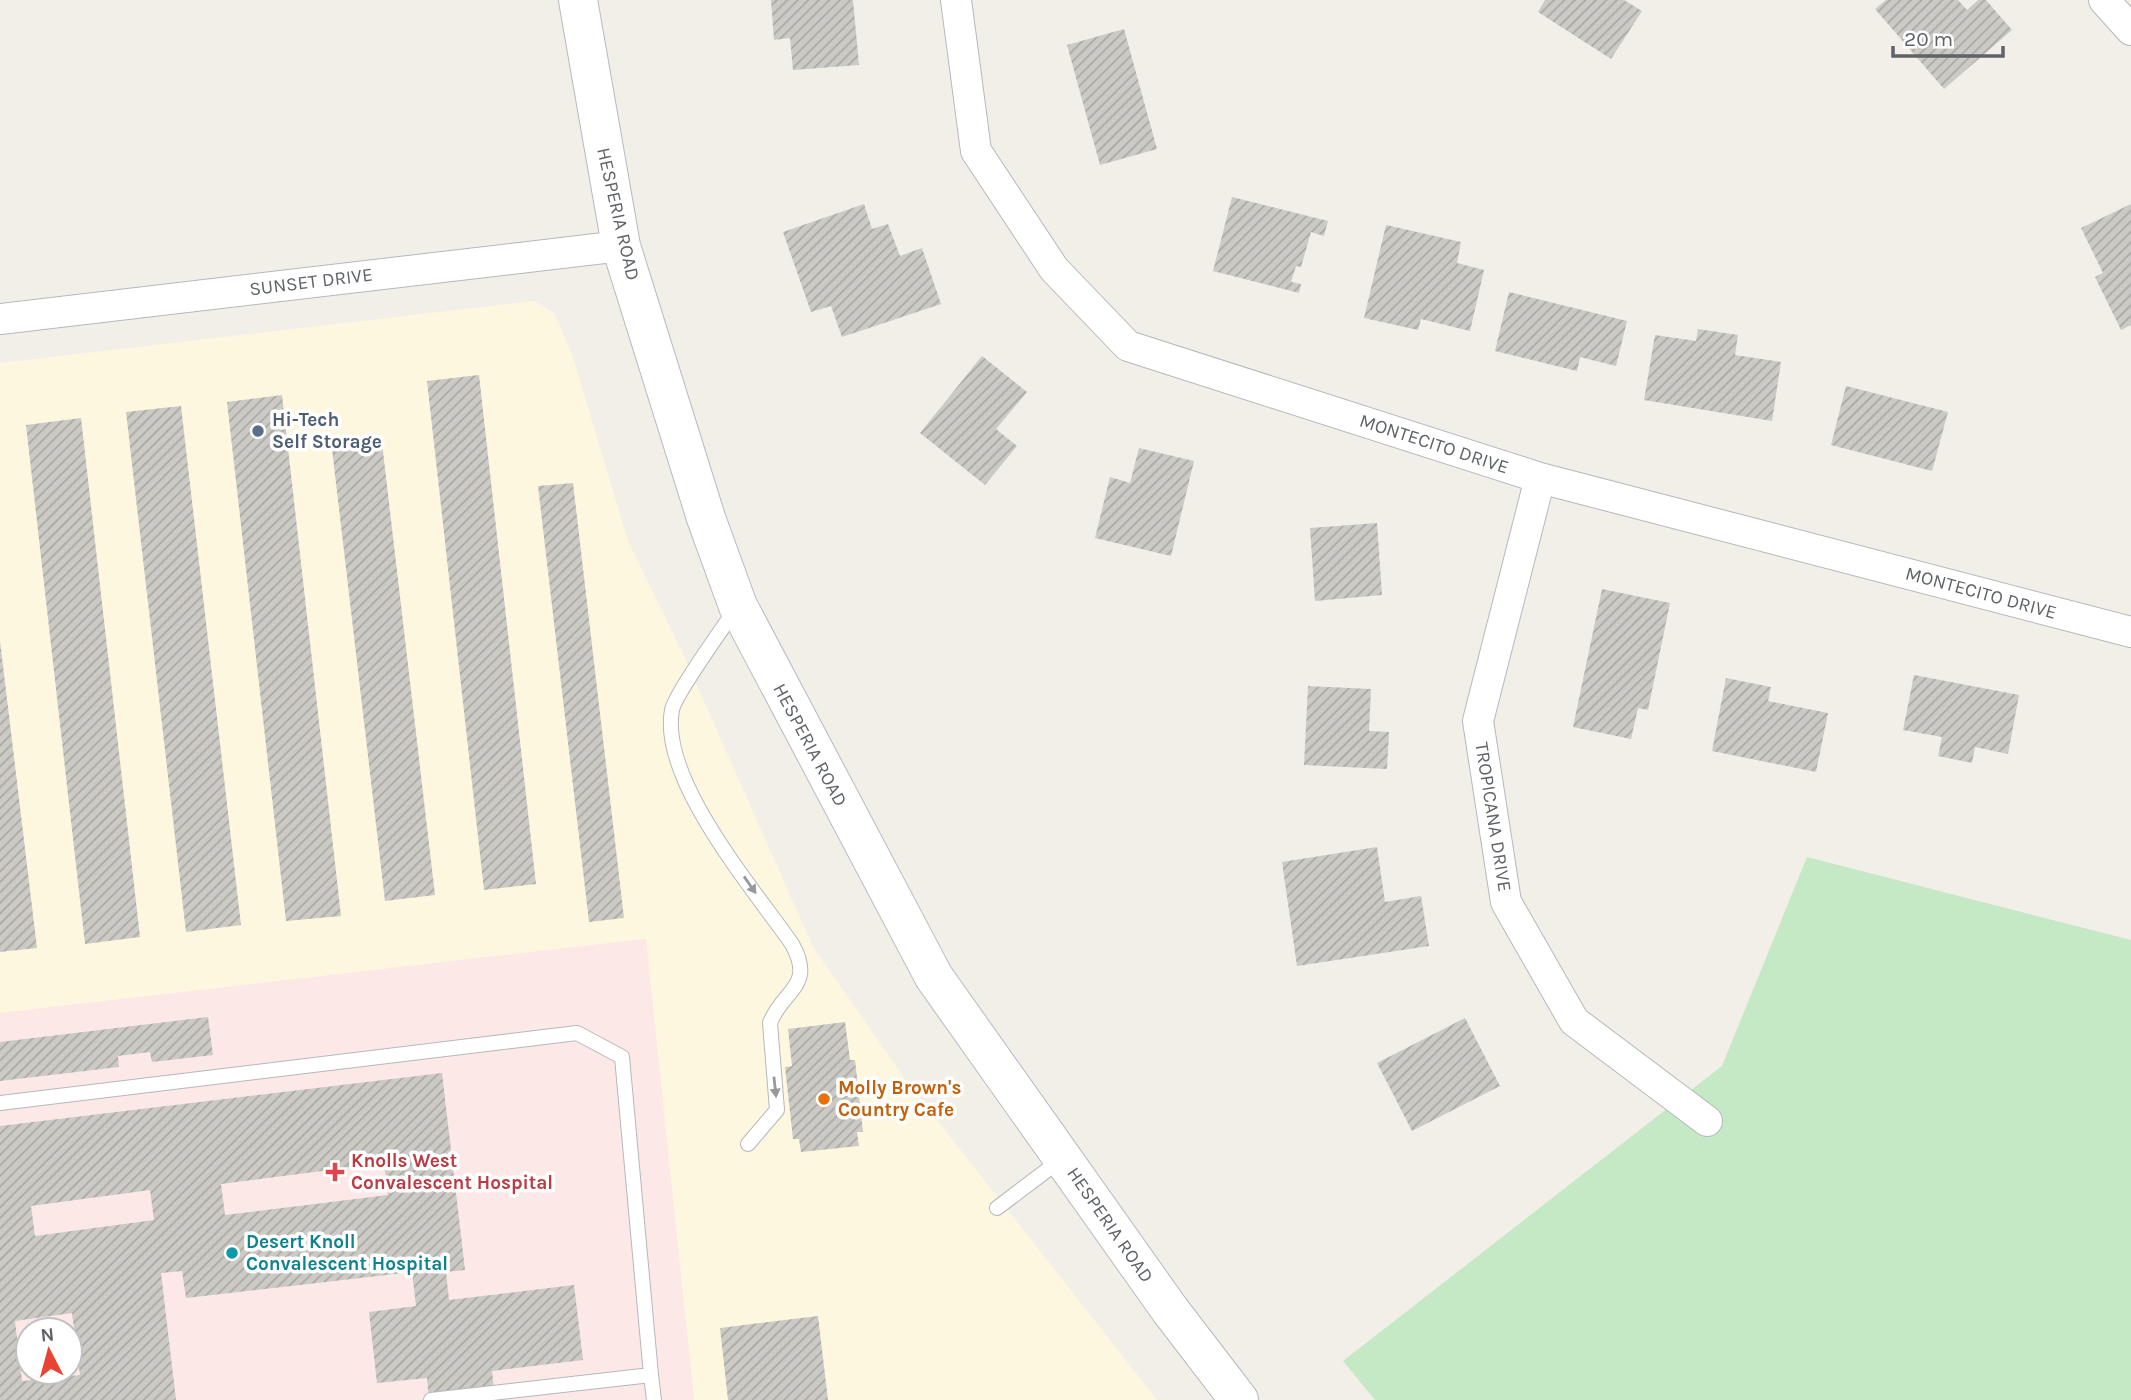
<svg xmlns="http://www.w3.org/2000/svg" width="2131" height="1400" font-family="Karla,sans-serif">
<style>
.commercial{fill:#fef7e0}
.medical{fill:#fce8e6;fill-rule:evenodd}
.green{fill:#c5e8c5}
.building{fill:url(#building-hatch);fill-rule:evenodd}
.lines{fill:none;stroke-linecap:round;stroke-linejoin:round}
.lane-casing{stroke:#b5b8bc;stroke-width:16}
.street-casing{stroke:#b5b8bc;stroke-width:32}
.secondary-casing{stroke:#b6babf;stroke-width:40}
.lane{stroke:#fff;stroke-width:14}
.street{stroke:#fff;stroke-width:30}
.secondary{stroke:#fff;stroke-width:38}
.oneway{fill:#979a9d}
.service-dot{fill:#5c6f8a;stroke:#fff;stroke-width:2.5}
.food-dot{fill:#e8710a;stroke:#fff;stroke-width:2.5}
.health-dot{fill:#e0444e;stroke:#fff;stroke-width:2.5}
.culture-dot{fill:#0f9aa8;stroke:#fff;stroke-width:2.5}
.labels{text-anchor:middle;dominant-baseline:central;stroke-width:7;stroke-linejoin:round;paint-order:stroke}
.street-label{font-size:19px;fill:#5f6368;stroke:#fff}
.service-label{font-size:19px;font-weight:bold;fill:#4e5e75;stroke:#fff;text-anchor:start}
.food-label{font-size:19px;font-weight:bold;fill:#c56008;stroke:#fff;text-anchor:start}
.health-label{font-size:19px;font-weight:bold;fill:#be3a42;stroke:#fff;text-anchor:start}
.culture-label{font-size:19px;font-weight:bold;fill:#0d838f;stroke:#fff;text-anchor:start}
</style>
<defs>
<pattern id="building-hatch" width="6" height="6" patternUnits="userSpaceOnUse" patternTransform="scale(1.75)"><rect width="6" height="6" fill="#cccac5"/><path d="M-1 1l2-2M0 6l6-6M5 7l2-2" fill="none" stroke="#a9a8a4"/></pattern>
</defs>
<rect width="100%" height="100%" fill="#f1efe8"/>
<path class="commercial" d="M534 301 554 313 572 354 628 541 682 652 813 947 907 1082 1157 1400H694L645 939 0 1013V363Z"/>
<path class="medical" d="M646 939 694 1400H0V1013ZM28 1330H70V1372H28Z"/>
<path class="green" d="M1807 857 2131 940V1400H1375L1343 1361 1722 1066Z"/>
<path class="building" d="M771 0H853L859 65 793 70 790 38 774 40Z
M1545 0H1624L1642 11 1611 59 1538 12Z
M1886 0H1958L1967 10 1978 0H1986L2012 30 1944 89 1875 9Z
M1124 29 1157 149 1100 165 1067 45Z
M1232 197 1328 221 1324 236 1311 232 1301 267 1296 266 1291 282 1301 284 1299 293 1213 271Z
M864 204 872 229 888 224 900 256 922 248 941 304 842 337 831 306 811 312 783 232Z
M2131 204V325L2121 330 2095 277 2103 273 2081 228Z
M1386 225 1461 242 1457 263 1484 270 1470 331 1421 319 1418 330 1364 318Z
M1509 292 1627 321 1616 366 1580 357 1577 371 1495 351Z
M1698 329 1738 335 1735 355 1781 362 1772 421 1644 400 1655 335 1696 341Z
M982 356 1027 392 996 429 1017 446 985 485 920 433Z
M479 375 536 884 484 890 427 381Z
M1846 386 1948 412 1932 471 1831 445Z
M282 395 341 916 286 921 227 402Z
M181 406 241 925 186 932 126 412Z
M81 418 140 937 85 944 26 425Z
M382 443 435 895 385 901 332 449Z
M1139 448 1194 461 1171 556 1095 538 1110 477 1130 483Z
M573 483 624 918 589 922 538 486Z
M1377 523 1382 595 1315 601 1310 528Z
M1602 589 1670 603 1648 710 1638 708 1631 739 1573 727Z
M0 641 37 948 0 952Z
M1914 675 2019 695 2008 754 1975 747 1972 763 1938 756 1942 737 1903 730Z
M1726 678 1771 687 1768 701 1828 713 1816 772 1712 751Z
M1308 686 1371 689 1369 731 1389 732 1387 769 1304 765Z
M1377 847 1385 902 1421 896 1429 946 1297 966 1282 862Z
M208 1017 213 1055 152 1062 150 1052 118 1056 119 1067 0 1081V1042Z
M1465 1018 1500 1086 1412 1131 1377 1063Z
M845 1022 850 1060H855L863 1132H857L859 1146 801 1152 799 1139H793L785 1067 792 1066 788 1029Z
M442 1073 465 1270 446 1272 449 1300 574 1285 583 1360 492 1371 495 1400H429L427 1378 377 1383 369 1312 416 1306 412 1272 186 1298 182 1271 161 1273 176 1400H0V1126ZM384 1163 388 1195 225 1215 221 1184ZM150 1190 154 1220 35 1236 31 1206ZM72 1313 80 1375 22 1381 15 1321Z
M818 1316 828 1400H728L720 1328Z"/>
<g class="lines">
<defs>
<path id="lane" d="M735 610C723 628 675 694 672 710 659 779 753 888 792 944 816 987 782 990 770 1023L777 1110 748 1144
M0 1103 577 1033 622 1057 651 1375
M997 1208 1063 1158
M431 1400 651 1375 654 1400"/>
<path id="street" d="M956 0 976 151 1054 269 1128 346 1540 478 2131 632
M2104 0 2131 30
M0 319 621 246
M1540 478 1478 721 1506 902 1574 1021 1707 1121"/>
<path id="secondary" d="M578 0 621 246 706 518 738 606 934 977 1170 1310 1239 1400"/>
</defs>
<use href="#lane" class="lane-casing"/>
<use href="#street" class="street-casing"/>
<use href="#secondary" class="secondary-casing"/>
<use href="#lane" class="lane"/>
<use href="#street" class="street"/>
<use href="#secondary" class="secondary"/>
</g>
<defs><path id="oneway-solid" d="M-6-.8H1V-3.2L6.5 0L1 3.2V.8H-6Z" transform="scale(1.75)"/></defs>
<g class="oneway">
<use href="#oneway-solid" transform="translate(750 885) rotate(55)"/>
<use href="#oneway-solid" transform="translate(775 1087) rotate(84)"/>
</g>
<circle class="service-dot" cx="258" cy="431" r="7"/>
<circle class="food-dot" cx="824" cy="1099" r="7"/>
<path class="health-dot" d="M331.5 1161.5h7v7h7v7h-7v7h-7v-7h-7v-7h7z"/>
<circle class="culture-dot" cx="232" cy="1253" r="7"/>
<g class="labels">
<g class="street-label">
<text transform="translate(618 214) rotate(77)">HESPERIA ROAD</text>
<text transform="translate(311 282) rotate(-7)">SUNSET DRIVE</text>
<text transform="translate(1434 444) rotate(18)">MONTECITO DRIVE</text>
<text transform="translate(1981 593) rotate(15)">MONTECITO DRIVE</text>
<text transform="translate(810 745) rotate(62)">HESPERIA ROAD</text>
<text transform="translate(1493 817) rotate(81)">TROPICANA DRIVE</text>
<text transform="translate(1110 1225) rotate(55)">HESPERIA ROAD</text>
</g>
<g class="service-label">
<text x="272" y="420">Hi-Tech<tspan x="272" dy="22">Self Storage</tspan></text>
</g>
<g class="food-label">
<text x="838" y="1088">Molly Brown's<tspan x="838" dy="22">Country Cafe</tspan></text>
</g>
<g class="health-label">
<text x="351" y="1161">Knolls West<tspan x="351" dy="22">Convalescent Hospital</tspan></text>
</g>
<g class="culture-label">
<text x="246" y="1242">Desert Knoll<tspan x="246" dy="22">Convalescent Hospital</tspan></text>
</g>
</g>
<g transform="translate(49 1351) rotate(354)"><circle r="33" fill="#ffffff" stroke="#bfc1c3" stroke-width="2"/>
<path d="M0-5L12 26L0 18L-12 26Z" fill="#ea4335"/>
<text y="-10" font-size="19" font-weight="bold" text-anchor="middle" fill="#5f6368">N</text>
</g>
<path d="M1893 46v10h110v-10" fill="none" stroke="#5f6368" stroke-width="3.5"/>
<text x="1904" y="46" font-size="21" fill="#5f6368" stroke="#ffffff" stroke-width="5" paint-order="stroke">20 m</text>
</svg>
